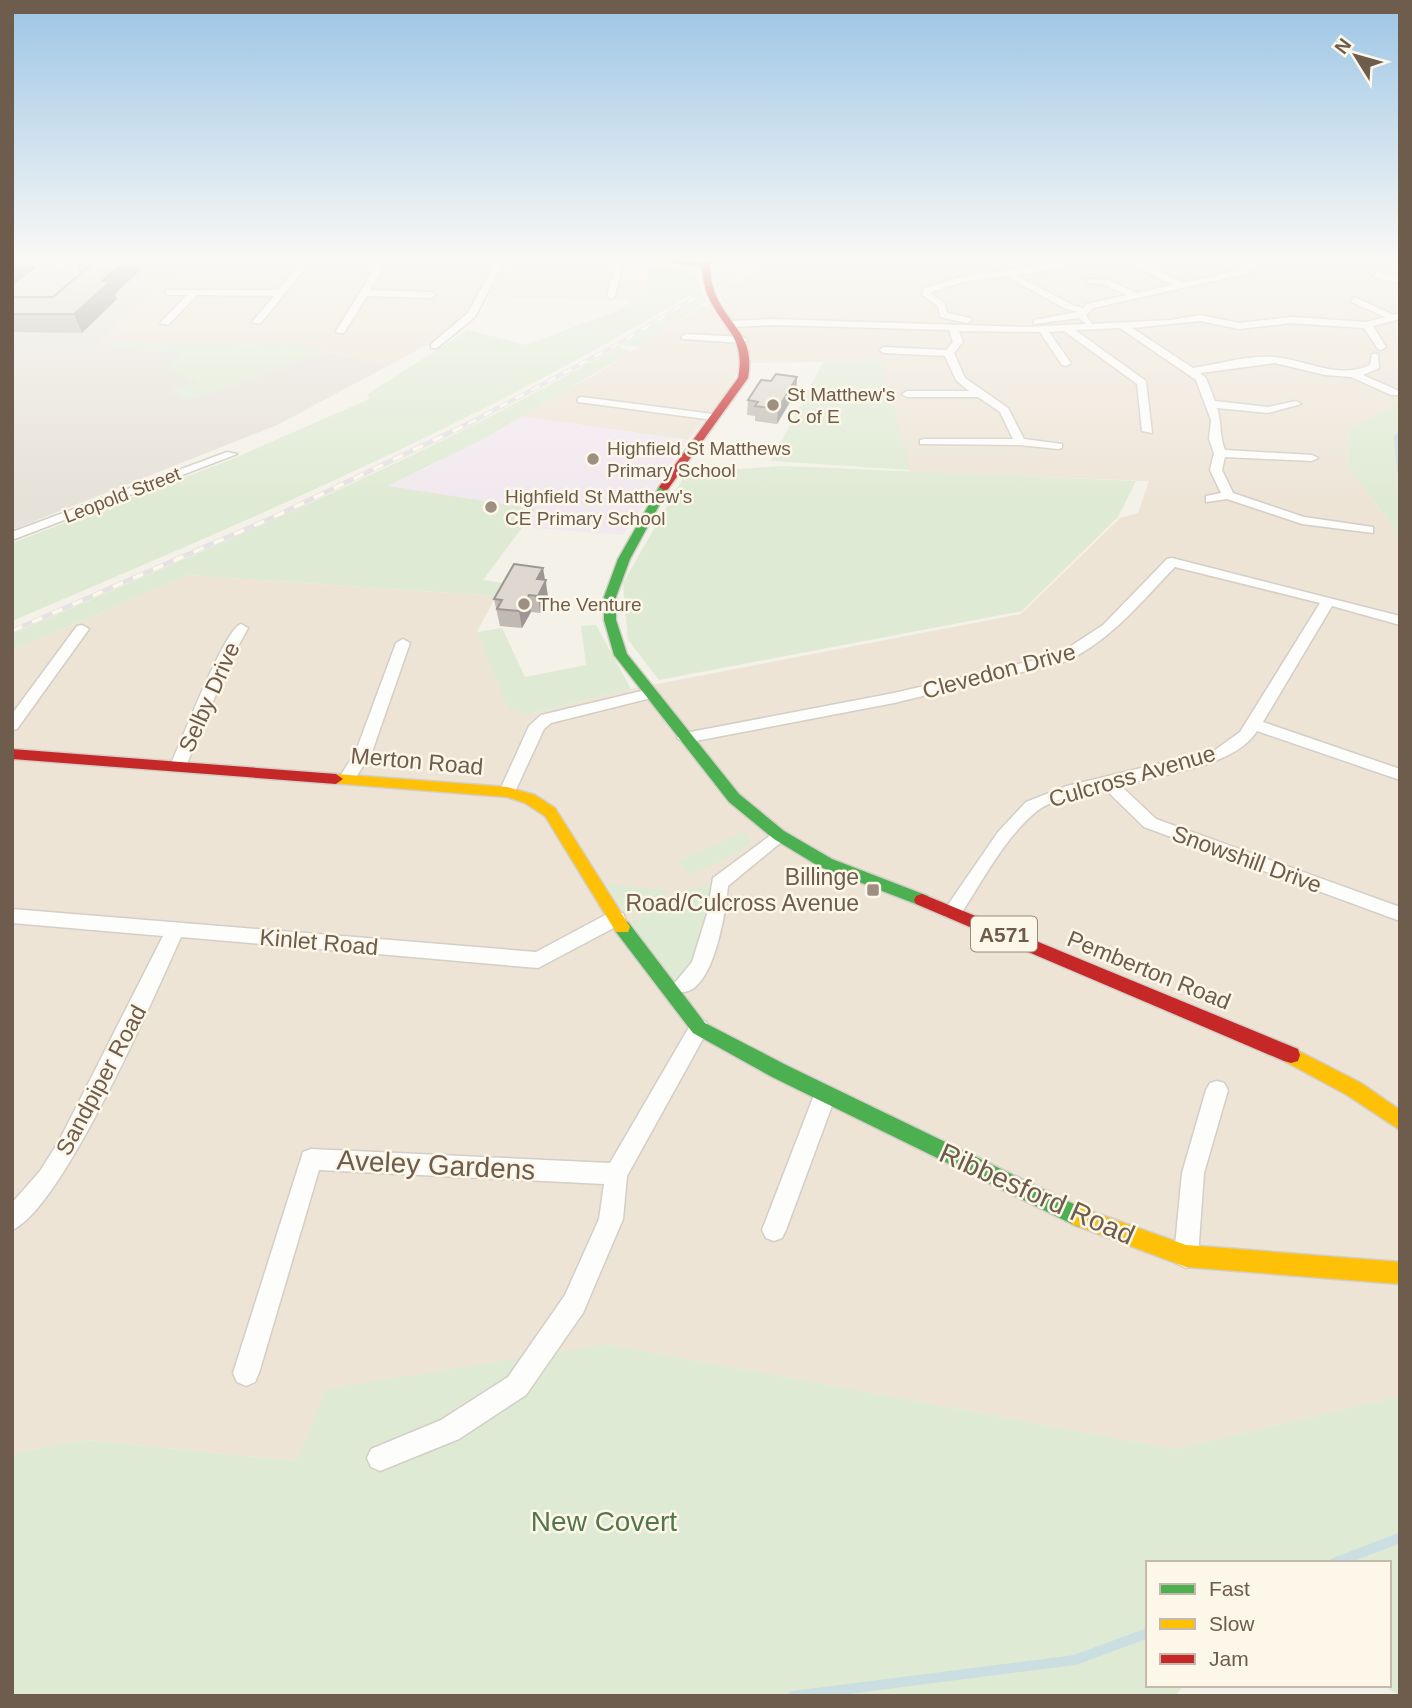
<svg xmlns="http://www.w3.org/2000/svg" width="1412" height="1708" font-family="Helvetica,sans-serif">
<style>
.residential{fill:#ede4d6}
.industrial{fill:#e6e1d9}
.education{fill:#f2e8ef}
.green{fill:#dfead4}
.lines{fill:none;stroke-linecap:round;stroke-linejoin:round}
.stream-far1{stroke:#cbdee2;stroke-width:4.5}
.stream{stroke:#cbdee2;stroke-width:10}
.street-casing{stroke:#d3cec6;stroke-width:3}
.fast-casing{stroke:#d3cec7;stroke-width:3}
.slow-casing{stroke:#d3cec7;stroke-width:3}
.jam-casing{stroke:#d3cec7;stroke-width:3}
.street{fill:#fdfdfc;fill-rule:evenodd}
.fast{fill:#4caf50;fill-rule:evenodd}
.slow{fill:#ffc107;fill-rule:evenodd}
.jam{fill:#c62828;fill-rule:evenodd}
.rail-far1-casing{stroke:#e4e2e3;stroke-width:4.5}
.rail-casing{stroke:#e4e2e3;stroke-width:5}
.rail-far1{stroke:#fdf7e9;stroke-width:2.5;stroke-dasharray:9;stroke-linecap:butt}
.rail{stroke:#fdf7e9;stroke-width:3.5;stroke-dasharray:11;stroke-linecap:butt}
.wall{fill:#c0bab3}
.shaded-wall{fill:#9c9792}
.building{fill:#dfd8d0;stroke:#9c9792;stroke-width:2}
.poi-dot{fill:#9d9083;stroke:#fdf7e9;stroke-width:2.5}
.labels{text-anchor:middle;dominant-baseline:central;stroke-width:5;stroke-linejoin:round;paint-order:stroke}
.far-poi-label{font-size:19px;fill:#6e5c4c;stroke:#fdf7e9;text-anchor:start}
.far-street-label{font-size:19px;fill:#6e5c4c;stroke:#fdf7e9}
.shield{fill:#fdf7e9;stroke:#998a7b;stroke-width:2}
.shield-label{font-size:21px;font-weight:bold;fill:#6e5c4c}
.street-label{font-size:23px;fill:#6e5c4c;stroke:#fdf7e9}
.poi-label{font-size:23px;fill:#6e5c4c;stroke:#fdf7e9;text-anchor:end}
.near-street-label{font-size:28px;fill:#6e5c4c;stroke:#fdf7e9}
.near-park-label{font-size:28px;fill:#527849;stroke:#fdf7e9}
</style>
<rect width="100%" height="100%" fill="#f4f1e8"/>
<path class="residential" d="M185 261H624L619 280H648L645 301 476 296 461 319 436 340 388 366 307 346 101 341Z
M766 261H1400V402L1350 428 1348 466 1400 537V1396L1175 1449 605 1344 297 1461 86 1440 12 1453V651L188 575 496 596 477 632 529 714 631 689 1021 614 1120 518 1138 513 1149 481 910 472 881 361 742 363 729 389 688 440 520 416 598 373 702 306H725L713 279 738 283Z"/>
<path class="industrial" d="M12 261H185L101 341 132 351 182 352 197 382 187 400 329 352 388 366 277 425 12 530Z"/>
<path class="education" d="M520 416 688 440 623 535 522 527 483 580 496 596 188 575 427 468Z"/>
<path class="green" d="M649 265 694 271 706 302 639 347 622 345 697 298 688 296C473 426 242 523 12 621V543L230 460 369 399 368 394 468 330 525 345 620 310 631 301H645Z
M101 341 307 346 329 352 187 400 171 391 196 382 165 368 181 352 132 351Z
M618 347 631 352 485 438 388 486 536 509 483 580 504 583 496 596 188 575 12 651V634C218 545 424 458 618 347Z
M882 361 910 470 771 461 823 362Z
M1400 402V537L1348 466 1350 428Z
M783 466 1136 481 1118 517 1022 611 659 680 628 640 623 583 686 473Z
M596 625 631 689 529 714 508 709 477 632 502 628 525 677 586 665 581 626Z
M743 832 751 842C735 859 710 863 691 875L677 861Z
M719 883 697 963 667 985 631 922 681 891Z
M606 884 670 891 627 916Z
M606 1344 1175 1449 1400 1396V1696L1382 1685H1389V1563H1148V1685H1184L1175 1696H12V1453L86 1440 297 1461 326 1389Z"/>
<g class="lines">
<path class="stream-far1" d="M1400 434 1396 437 1400 473"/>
<path class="stream" d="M1334 1563 1400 1538
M793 1696 1075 1660 1148 1633"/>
<defs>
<path id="street" d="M60 261H69L60 270H54Z
M302 261H311L260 324 252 322 274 296 197 295 168 325 160 323 187 295H168L165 290H278Z
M379 261H387L370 290 431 292 435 295 431 298 367 296 344 333H338L336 331Z
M496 261H504L475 317 437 348H431V344L468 313Z
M616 261H624L615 296 611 299 607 296Z
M938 261 932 265 928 262V261Z
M1073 261H1091L1069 266V262Z
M1125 261H1137L1183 283 1239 270 1253 261H1263L1245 274 1093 308 1086 315 1092 324 1171 320 1200 315 1239 323 1291 317 1367 322 1385 317 1351 302 1354 297 1394 315 1400 313V319L1373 326 1386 347 1381 350 1378 349 1364 328 1291 323 1239 329 1200 321 1132 328 1193 368C1219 364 1248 355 1274 357 1307 360 1338 380 1370 365L1372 354H1378L1379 368 1363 375 1399 391V395H1391L1351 377 1325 375 1275 363 1200 373 1206 378 1215 401 1268 407 1296 401 1301 404 1268 413 1217 408C1222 422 1219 436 1225 450L1312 455 1318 458 1312 461 1225 457 1222 470 1233 493 1304 517 1373 527V533L1302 524 1227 499 1206 502V496L1221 493 1210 470 1214 453 1209 439 1211 420 1196 380 1120 328 1075 330 1146 381 1152 433 1142 431 1137 384 1064 331 1049 332 1071 363 1066 366 1062 365 1040 332 959 331 963 342 954 353 965 378 1008 408 1024 439 1062 444V448L1058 449 1020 445 920 444V440L924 439H1013L1000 412 978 397H907L902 394 907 391H969L956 380 945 356 884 353 879 350 884 347 946 350 953 342 949 330 773 325 733 327 728 324 733 321 773 319 1023 327 1086 324 1079 318 1034 324V320L1078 312 1066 309 1006 276 966 281 931 292V294L945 303 947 313 970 318 972 320 967 323 940 317 938 306 922 295 924 288 965 276 1059 263 1062 268 1016 275 1072 305 1083 308 1087 304 1127 295 1103 284 1088 283V279L1108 280 1137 293 1173 285Z
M1376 272 1400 277V283L1373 277Z
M686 334 743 337 748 340 743 343 683 339 681 337Z
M582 397 713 414 718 417 713 420 578 402V398Z
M227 452 237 454 12 540V532Z
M1172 558 1400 616V625L1332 606 1263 722 1400 769V780L1257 731C1235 767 1159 775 1120 785L1156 819 1400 907V921L1144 827 1104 788C1083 794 1054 798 1037 811 1004 838 982 882 959 917H945L943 912 998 832 1026 802 1067 786 1215 750 1240 732 1320 603 1175 567C1141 602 1112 639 1067 661L894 703 685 743 677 738 685 733 894 693 1057 655 1103 625 1167 559Z
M241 624 248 628 230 661 186 766 184 770H172L170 766C181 743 224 629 241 624Z
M82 625 89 629 17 729 12 730V714L77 626Z
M403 639 410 643 372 752 353 782H341L339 778 356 751 396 643Z
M650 689 655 691 658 694 655 697 551 723 544 729 513 796H501L499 792 529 726 541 715Z
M779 829 788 835 785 839 728 886C726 909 713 1003 676 991L673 985 692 962 707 914 713 878Z
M12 909 536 952 609 913H623L625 918 623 923 538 968 181 937C156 993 61 1211 12 1230V1203L40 1171 59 1141 163 936 12 923Z
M699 1019 706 1022 709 1028 627 1176 623 1219 583 1313 526 1395 459 1439 380 1471 371 1467 367 1458 371 1449 441 1420 508 1377 565 1295 599 1219 604 1184 319 1170 259 1373 255 1382 246 1386 237 1382 233 1373 303 1152 311 1149 610 1163 692 1022Z
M1217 1081 1224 1083 1228 1090 1204 1173 1198 1256 1194 1264 1186 1268 1178 1264 1174 1256 1182 1173 1206 1090 1210 1083Z
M825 1086 832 1088 836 1095 786 1230 782 1238 774 1241 766 1238 762 1230 814 1095 818 1088Z"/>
<path id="fast" d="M654 261H689L709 265 705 267Z
M664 484 669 487 630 559 616 597V620L627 654 739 794 784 831 832 859 928 896 930 900 928 904H916L820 867 774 839 729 802 614 655 604 620V597L618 559 659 487Z
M622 920 628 922 705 1023 786 1065 1086 1210 1089 1217 1086 1224 1079 1227 1072 1224 772 1077 693 1033 616 932 614 927 616 922Z"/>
<path id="slow" d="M336 774 507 787 535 795 555 808 630 927 628 932H616L545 816 525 803 507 797 331 783 329 779 331 775Z
M1291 1047 1361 1083 1400 1110V1130L1347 1095 1284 1061 1282 1055 1284 1049Z
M1079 1207 1186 1245 1400 1262V1284L1186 1267 1072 1224 1069 1217 1072 1210Z"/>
<path id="jam" d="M704 261H713L709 265C711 276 712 288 717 298 733 330 755 337 748 378L668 489 664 490 659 487 738 378C746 337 724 330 709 298 704 288 703 276 701 265Z
M12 749 336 774 343 779 336 784 12 759Z
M922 894 1298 1049 1300 1055 1298 1061 1291 1063 1284 1061 916 904 914 900 916 896Z"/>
</defs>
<use href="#street" class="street-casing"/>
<use href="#fast" class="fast-casing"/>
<use href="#slow" class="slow-casing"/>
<use href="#jam" class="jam-casing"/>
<use href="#street" class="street"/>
<use href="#fast" class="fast"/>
<use href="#slow" class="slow"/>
<use href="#jam" class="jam"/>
<defs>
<path id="rail-far1" d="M723 279 747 261
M468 424 613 347 695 298"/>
<path id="rail" d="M12 631 274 517 472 422"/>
</defs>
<use href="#rail-far1" class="rail-far1-casing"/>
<use href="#rail" class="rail-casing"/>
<use href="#rail-far1" class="rail-far1"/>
<use href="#rail" class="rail"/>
</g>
<path class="wall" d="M76 261H150L115 294 117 299 82 333 12 332V297H53L80 274 75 262Z
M797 377 796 392 777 424 755 421V416L747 415 748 400 771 381Z
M545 580H546L548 597 540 613 531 612 522 628 500 626 494 599Z"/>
<path class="shaded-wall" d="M14 261H33L36 268 12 286V263Z
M125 261H150L115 294 117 299 82 333 74 314 102 281Z
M797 377 796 392 777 424 778 409Z
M543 568 548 597 540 613 537 579Z
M529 595 531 612 522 628 519 611Z"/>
<path class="building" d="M76 261H125L102 281H111L74 314H12V297H53L94 262H75Z
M776 374 797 377 778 409 755 406 758 402 748 400 761 380 771 381Z
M514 564 543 568 537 579 546 580 538 596 529 595 519 611 497 609 502 600 494 599Z"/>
<linearGradient id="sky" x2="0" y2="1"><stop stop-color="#9cc5e6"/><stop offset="0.52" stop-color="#faf9f5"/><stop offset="1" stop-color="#faf9f5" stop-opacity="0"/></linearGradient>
<rect width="1412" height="500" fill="url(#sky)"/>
<g class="poi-dot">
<circle cx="773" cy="405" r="7"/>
<circle cx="593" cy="459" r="7"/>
<circle cx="491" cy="507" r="7"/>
<circle cx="524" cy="604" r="7"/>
<rect x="866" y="883" width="14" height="14" rx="3.5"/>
</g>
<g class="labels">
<g class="far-poi-label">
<text x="787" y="394">St Matthew's<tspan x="787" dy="22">C of E</tspan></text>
<text x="607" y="448">Highfield St Matthews<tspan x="607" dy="22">Primary School</tspan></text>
<text x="505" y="496">Highfield St Matthew's<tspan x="505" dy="22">CE Primary School</tspan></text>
<text x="538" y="604">The Venture</text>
</g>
<g class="far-street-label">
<text transform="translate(122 495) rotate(-21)">Leopold Street</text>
</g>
<rect class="shield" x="971" y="916.5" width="66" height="35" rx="5"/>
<g class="shield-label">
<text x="1004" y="934">A571</text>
</g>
<g class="street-label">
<text transform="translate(999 671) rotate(-15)">Clevedon Drive</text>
<text transform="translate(209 697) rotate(-66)">Selby Drive</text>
<text transform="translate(417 761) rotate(5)">Merton Road</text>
<text transform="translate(1132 776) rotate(-16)">Culcross Avenue</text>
<text transform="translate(1247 859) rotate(20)">Snowshill Drive</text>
<text transform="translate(319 942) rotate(5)">Kinlet Road</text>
<text transform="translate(1149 970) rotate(22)">Pemberton Road</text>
<text transform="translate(101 1080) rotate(-62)">Sandpiper Road</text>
</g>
<g class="poi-label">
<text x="859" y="877">Billinge<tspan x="859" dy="26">Road/Culcross Avenue</tspan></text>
</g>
<g class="near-street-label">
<text transform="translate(436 1165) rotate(3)">Aveley Gardens</text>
<text transform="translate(1037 1194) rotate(24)">Ribbesford Road</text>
</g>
<g class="near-park-label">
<text x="604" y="1521">New Covert</text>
</g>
</g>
<rect width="1412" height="1708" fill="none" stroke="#6e5c4c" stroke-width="28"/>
<rect x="1146" y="1561" width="245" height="126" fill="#fdf7e9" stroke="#c4b9aa" stroke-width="2"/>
<rect x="1160" y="1584" width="35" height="10" fill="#4caf50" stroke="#c4b9aa" stroke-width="2"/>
<text x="1209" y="1596" font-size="21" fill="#6e5c4c">Fast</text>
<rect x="1160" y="1619" width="35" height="10" fill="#ffc107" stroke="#c4b9aa" stroke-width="2"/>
<text x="1209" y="1631" font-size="21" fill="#6e5c4c">Slow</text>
<rect x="1160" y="1654" width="35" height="10" fill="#c62828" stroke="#c4b9aa" stroke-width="2"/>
<text x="1209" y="1666" font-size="21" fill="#6e5c4c">Jam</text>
<g transform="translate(1356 56) rotate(307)" stroke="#fdf7e9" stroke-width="5" paint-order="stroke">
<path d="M0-5L12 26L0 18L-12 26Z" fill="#6e5c4c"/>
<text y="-10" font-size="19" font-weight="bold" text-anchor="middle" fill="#6e5c4c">N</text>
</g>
</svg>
